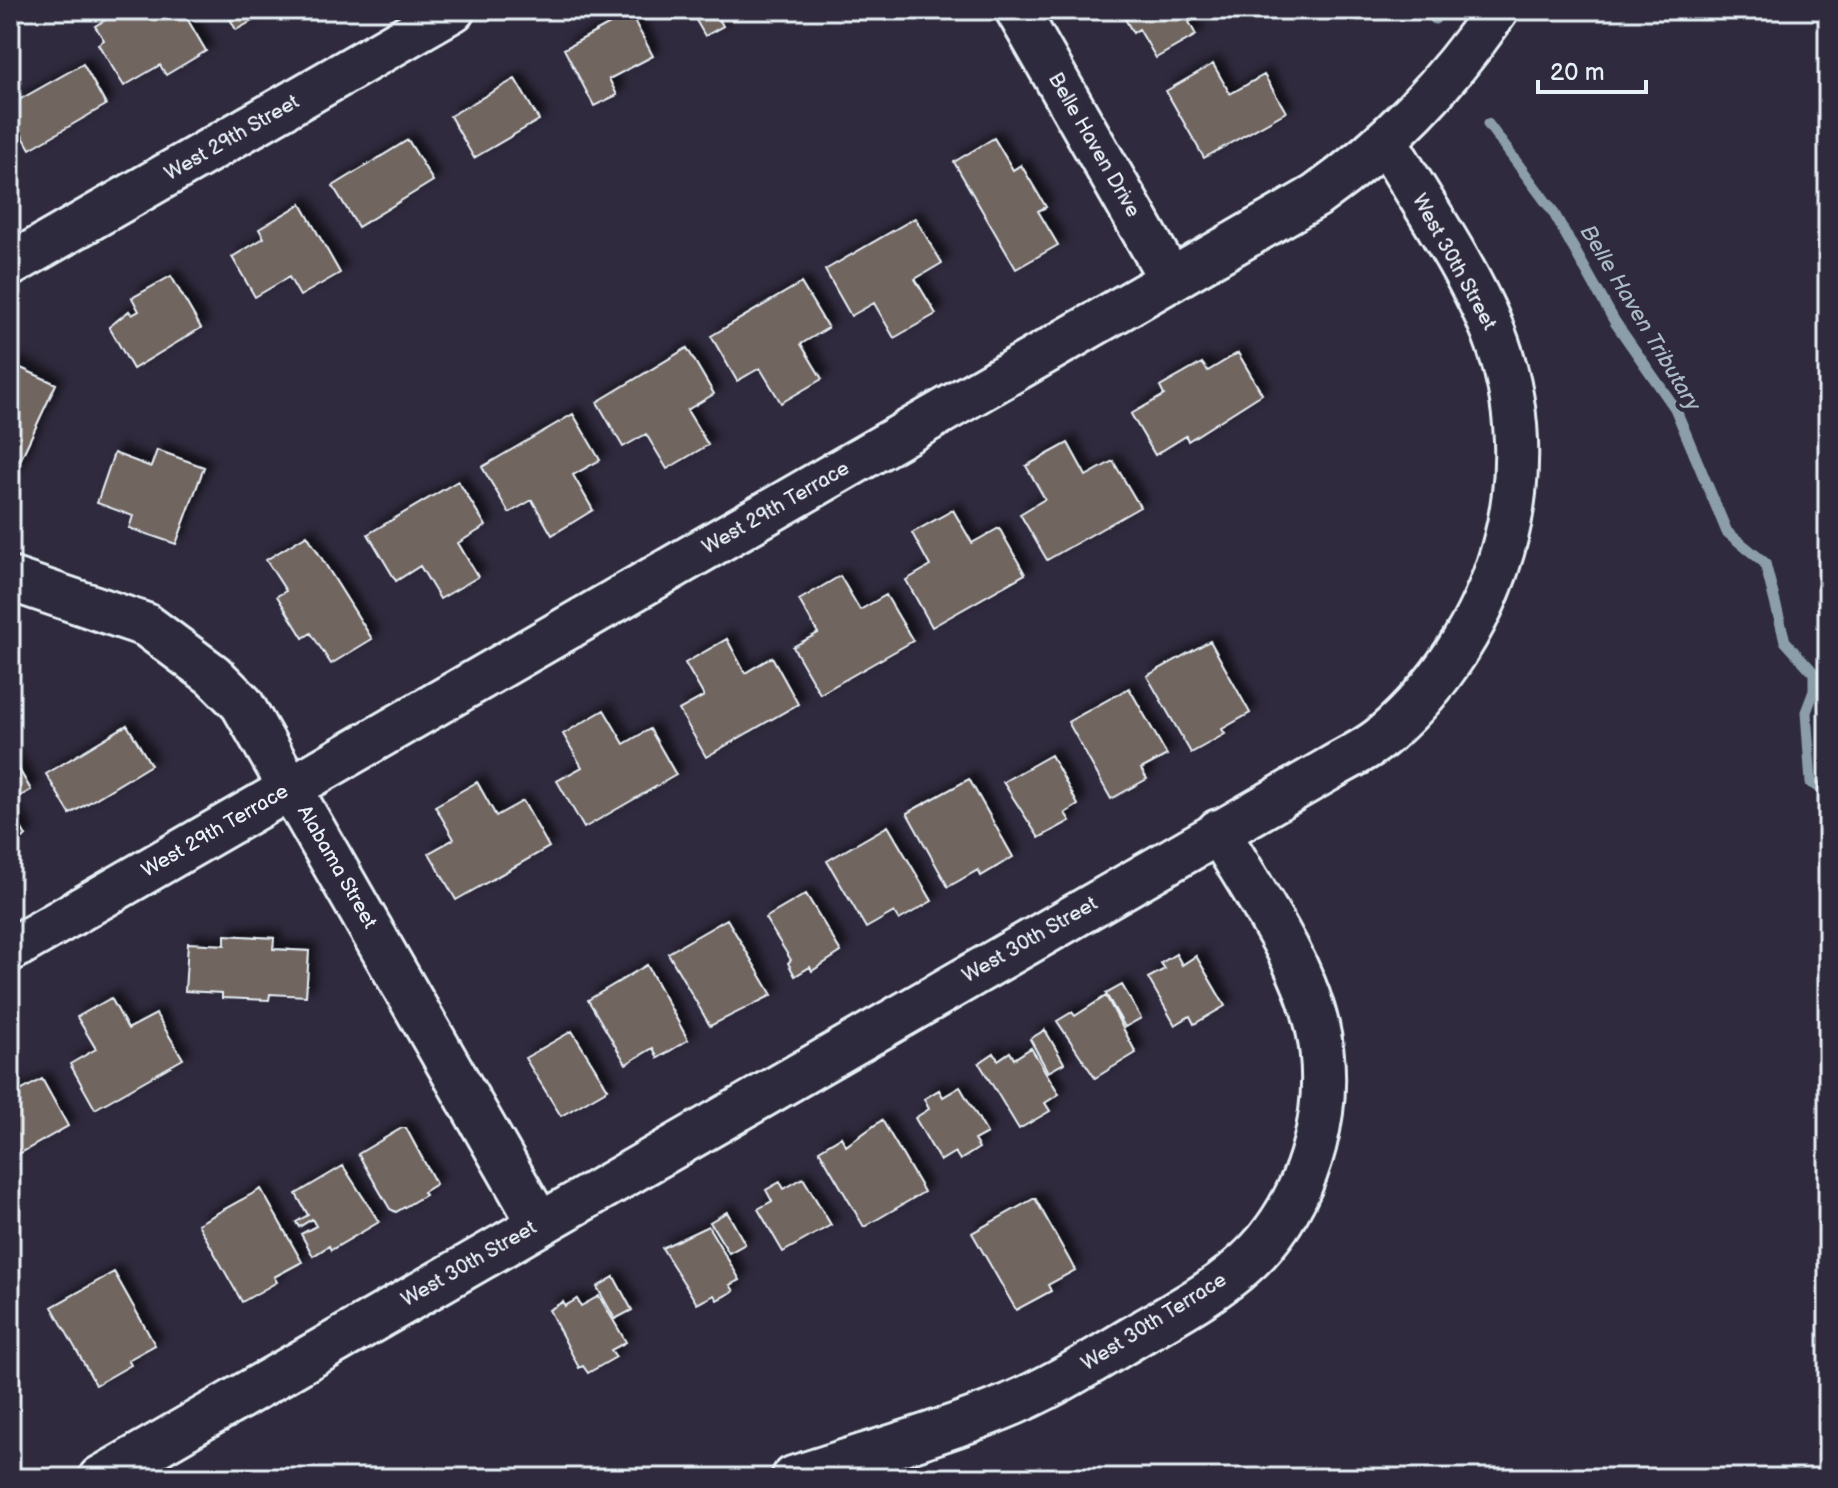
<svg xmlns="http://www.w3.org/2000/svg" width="1838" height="1488" font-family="'Balsamiq Sans',sans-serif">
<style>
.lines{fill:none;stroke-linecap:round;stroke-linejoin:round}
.stream{stroke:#8b9eaa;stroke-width:11}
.building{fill:#716560;stroke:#e8f1f8;stroke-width:2;filter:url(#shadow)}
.minor-casing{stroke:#e8f1f8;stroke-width:48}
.minor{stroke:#2f2a3d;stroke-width:42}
.labels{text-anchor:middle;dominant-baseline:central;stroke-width:8;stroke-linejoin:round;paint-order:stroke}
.street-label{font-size:20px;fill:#e8f1f8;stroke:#2f2a3d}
.water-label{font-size:22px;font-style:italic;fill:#aabac4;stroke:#2f2a3d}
</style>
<defs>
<filter id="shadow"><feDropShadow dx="7" dy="-7" stdDeviation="4" flood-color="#0009"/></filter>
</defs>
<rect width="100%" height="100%" fill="#2f2a3d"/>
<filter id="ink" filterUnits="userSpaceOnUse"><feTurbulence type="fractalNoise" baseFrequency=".0125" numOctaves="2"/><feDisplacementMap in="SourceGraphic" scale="16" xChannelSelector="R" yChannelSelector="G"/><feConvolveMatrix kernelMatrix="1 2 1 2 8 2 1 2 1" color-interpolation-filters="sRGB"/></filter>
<g filter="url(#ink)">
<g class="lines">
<path class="stream" d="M1430 10 1435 19
M1488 124 1552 210 1615 322 1675 408 1727 532 1765 563 1785 641 1814 673V691L1806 712 1811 783 1828 792"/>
</g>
<path class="building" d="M122 10H182L206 51 166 75 160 65 124 86 98 44 104 40 95 26Z
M225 10H272L236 30Z
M690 10H726L717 15 723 26 705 36Z
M1120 10H1210L1189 22 1196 35 1156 58 1139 29 1133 33Z
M630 13 653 56 609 79 617 95 594 106 564 49Z
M83 64 106 105 30 149 10 114V105Z
M1213 64 1230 94 1264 75 1286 112 1204 158 1166 91Z
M515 79 539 120 474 158 450 116Z
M994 138 1013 170 1021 165 1046 207 1038 211 1058 245 1016 269 954 162Z
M408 140 433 181 358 227 333 186Z
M301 204 340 273 300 296 289 277 255 297 232 257 264 238 259 229Z
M915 218 942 263 915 279 936 314 894 338 874 303 851 316 825 270Z
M171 276 201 328 133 369 109 327 129 311 132 315 139 311 132 298Z
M801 283 828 328 801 344 822 379 781 403 760 368 737 381 711 336Z
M687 348 714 394 687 410 708 445 667 469 646 434 623 447 597 402Z
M1238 353 1262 394 1188 441 1186 436 1155 455 1131 414 1164 395 1160 387 1202 363 1208 371Z
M12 364 56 384 10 482V368Z
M573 414 600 460 573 475 593 510 552 535 532 500 509 513 482 467Z
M1068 443 1086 476 1113 461 1140 507 1047 560 1020 514 1045 499 1026 466Z
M157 450 204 467 176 544 129 528 133 516 97 503 114 453 151 467Z
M458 481 486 526 458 543 478 577 440 599 420 566 396 581 368 534Z
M953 510 972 543 999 528 1025 574 932 627 906 580 930 566 912 533Z
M307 535 372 639 331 664 311 633 303 638 277 596 286 591 266 560Z
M840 576 860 610 886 595 913 641 820 694 793 647 818 633 799 600Z
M727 639 745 673 772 657 798 704 706 757 679 710 704 696 685 663Z
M1210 641 1250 713 1222 729 1225 734 1191 753 1147 676Z
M1129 688 1167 755 1141 769 1147 779 1111 799 1068 722Z
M604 710 624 744 650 729 676 775 584 828 557 781 582 767 563 734Z
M127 725 151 765 70 814 46 774Z
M10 754 31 790 10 802Z
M1051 755 1078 805 1065 813 1070 821 1039 838 1003 782Z
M969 779 1013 857 981 876 978 870 948 887 907 813Z
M477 782 496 816 523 801 549 847 456 900 429 853 454 839 435 806Z
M10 808 26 836 10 845Z
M888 826 932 901 899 920 894 912 866 928 827 861Z
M806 894 841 952 812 971 810 967 795 976 788 963 791 960 765 918Z
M727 919 772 995 710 1026 668 953Z
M225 935 274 938 273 949 309 951 306 996 270 994 269 1000 222 998V993L185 991 188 943 225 945Z
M1176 954 1182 965 1196 956 1225 1006 1194 1024 1190 1016 1175 1025 1148 978 1165 969 1161 963Z
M647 965 688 1040 658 1058 653 1048 626 1064 588 1000Z
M1122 985 1141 1018 1125 1027 1106 994Z
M1106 996 1136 1053 1095 1078 1057 1021 1072 1012 1075 1016Z
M111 998 128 1029 156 1014 183 1059 95 1109 70 1064 96 1049 77 1017Z
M1045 1030 1064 1063 1048 1072 1030 1039Z
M572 1031 608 1089 561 1116 525 1058Z
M1031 1048 1059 1094 1045 1103 1050 1111 1019 1129 979 1063 994 1053 998 1060 1010 1052 1014 1059Z
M42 1079 68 1126 10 1159V1085L15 1094Z
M960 1087 987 1133 974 1140 979 1148 960 1160 955 1152 940 1161 915 1118 929 1109 924 1099 939 1090 943 1097Z
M882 1120 924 1192 864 1227 819 1150 841 1137 846 1146Z
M402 1128H406L436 1184 423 1192 425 1195 396 1212 390 1209 358 1154Z
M343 1166 379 1222 331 1250 329 1246 313 1256 301 1234 316 1226 312 1219 299 1227 296 1222 308 1215 296 1194Z
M803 1178 831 1225 783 1252 758 1209 772 1201 766 1190 780 1182 784 1189Z
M261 1189 302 1262 274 1277 277 1282 242 1302 198 1224Z
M1035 1198 1075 1270 1048 1285 1051 1291 1016 1310 972 1233Z
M727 1212 745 1244 729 1253 710 1222Z
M708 1226 740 1280 730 1285 734 1291 717 1300 714 1295 697 1304 662 1248Z
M114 1272 155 1345 128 1360 131 1365 96 1385 52 1307Z
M614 1277 632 1310 615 1319 597 1287Z
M599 1296 626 1342 611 1350 616 1357 588 1373 583 1366 579 1368 549 1310 563 1302 565 1306 577 1299 581 1306Z"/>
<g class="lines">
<defs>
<path id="minor" d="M1017 10 1171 280
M10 265 453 10
M10 579 146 625 213 675 242 704 539 1223
M10 950 1316 196C1389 144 1446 84 1497 10
M100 1478 1331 768C1348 758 1368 749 1383 736 1498 637 1550 476 1493 331 1466 265 1422 203 1386 141
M793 1478C862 1455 933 1436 1000 1409 1051 1389 1098 1358 1144 1331 1184 1308 1226 1285 1258 1251 1312 1192 1335 1103 1317 1025 1302 959 1252 890 1218 831"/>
</defs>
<use href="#minor" class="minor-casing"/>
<use href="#minor" class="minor"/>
</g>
</g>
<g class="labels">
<g class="street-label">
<text transform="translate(232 138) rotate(-30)">West 29th Street</text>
<text transform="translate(1094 145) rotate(60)">Belle Haven Drive</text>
<text transform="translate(1454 262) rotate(61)">West 30th Street</text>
<text transform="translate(776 508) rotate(-30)">West 29th Terrace</text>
<text transform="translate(215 831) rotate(-30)">West 29th Terrace</text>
<text transform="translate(337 867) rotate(60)">Alabama Street</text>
<text transform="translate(1030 940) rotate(-30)">West 30th Street</text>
<text transform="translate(469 1264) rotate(-30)">West 30th Street</text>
<text transform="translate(1154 1322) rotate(-32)">West 30th Terrace</text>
</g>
<g class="water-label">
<text transform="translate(1640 318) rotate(59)">Belle Haven Tributary</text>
</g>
</g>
<rect width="1838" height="1488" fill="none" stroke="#2f2a3d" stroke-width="40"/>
<rect x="20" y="20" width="1798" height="1448" fill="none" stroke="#e8f1f8" stroke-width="3" filter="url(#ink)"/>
<path d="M1538 80v12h108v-12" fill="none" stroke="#e8f1f8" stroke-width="4"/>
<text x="1550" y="80" font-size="24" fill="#e8f1f8" stroke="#2f2a3d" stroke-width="6" paint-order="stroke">20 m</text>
</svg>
